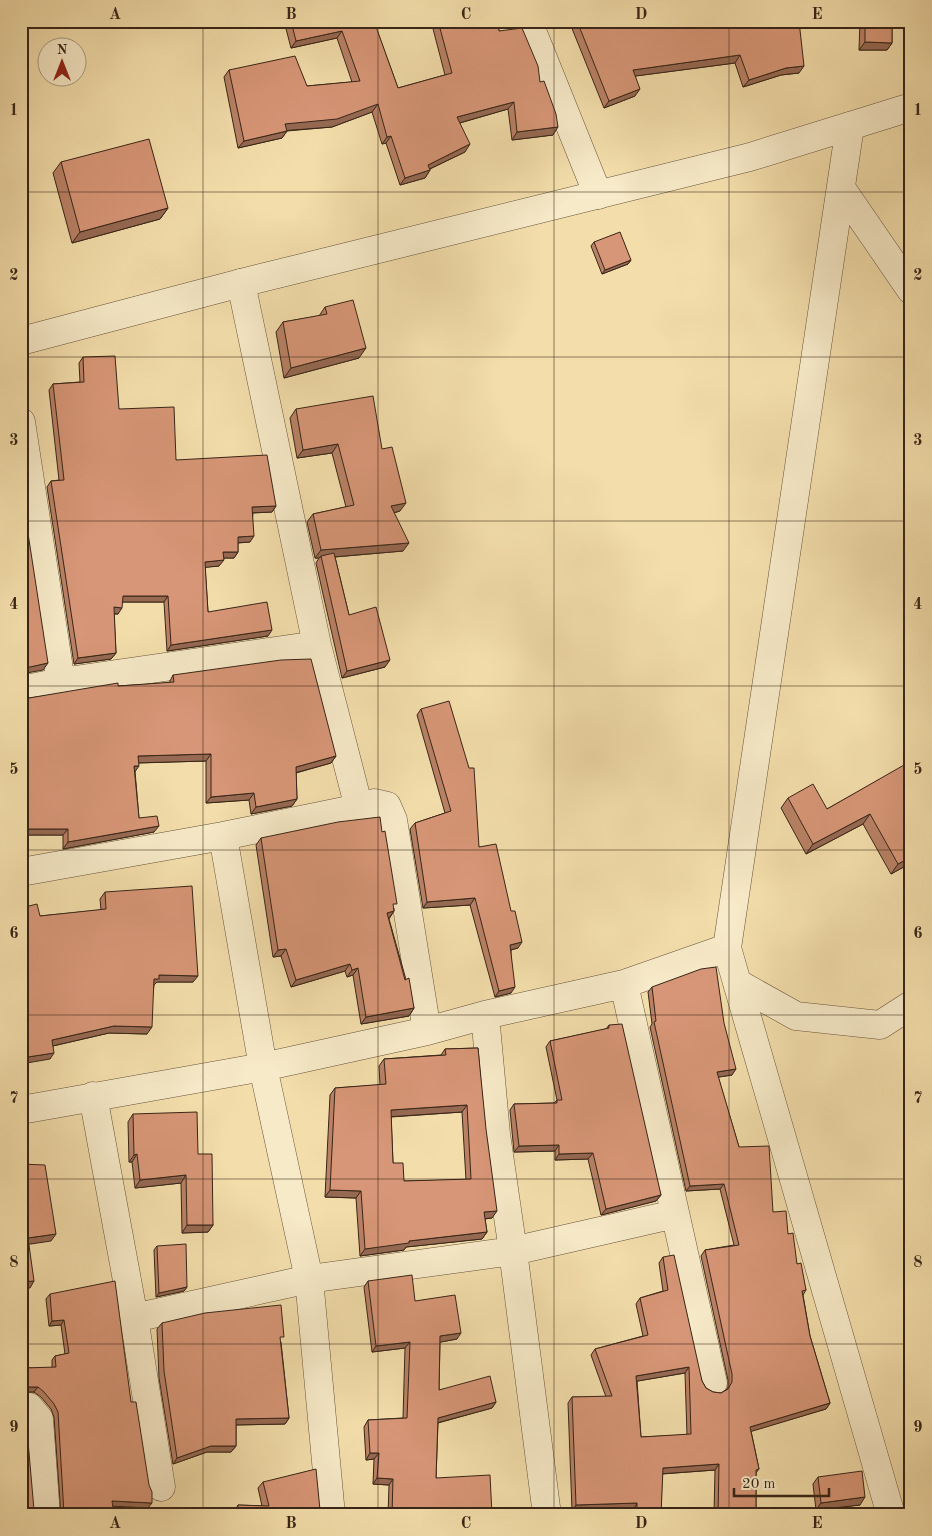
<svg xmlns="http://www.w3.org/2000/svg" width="932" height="1536" font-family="'Old Standard TT',serif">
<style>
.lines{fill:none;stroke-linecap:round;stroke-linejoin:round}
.minor-casing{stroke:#67533c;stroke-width:29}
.tertiary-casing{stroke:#67533c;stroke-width:29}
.minor{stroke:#f7eac8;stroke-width:28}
.tertiary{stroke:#f7eac8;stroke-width:28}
.wall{fill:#b98166;stroke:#382517;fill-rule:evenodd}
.shaded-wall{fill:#966953;stroke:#382517}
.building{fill:#d79677;stroke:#382517;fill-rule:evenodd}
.grid{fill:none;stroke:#382517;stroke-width:1;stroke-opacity:0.55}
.neatline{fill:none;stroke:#382517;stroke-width:2}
.grid-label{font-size:16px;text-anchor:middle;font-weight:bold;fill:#382517}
</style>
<rect width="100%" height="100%" fill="#f3deab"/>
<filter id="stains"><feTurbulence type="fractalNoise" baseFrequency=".004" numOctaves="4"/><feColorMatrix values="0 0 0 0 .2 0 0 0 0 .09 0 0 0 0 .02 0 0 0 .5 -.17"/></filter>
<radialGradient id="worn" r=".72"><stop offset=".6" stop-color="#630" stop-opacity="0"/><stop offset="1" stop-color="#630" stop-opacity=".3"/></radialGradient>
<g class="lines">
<defs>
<path id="minor" d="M528 21 598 195
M850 126 727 948 891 1515
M841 188 911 290
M241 283 317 645 359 808
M21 422 61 682
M21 690 61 682 317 645
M223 836 263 1067 309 1279 331 1515
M21 872 223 836 359 808 374 803 387 806 393 820 427 1031
M737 983 796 1016 880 1025 911 1005
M624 984 713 1383
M485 1015 496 1134 513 1251 547 1515
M93 1096 134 1318 161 1487
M21 1110 263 1067 427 1031 485 1015 624 984 727 948
M134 1318 309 1279 513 1251 675 1214
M21 1408 29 1407 39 1419 46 1515"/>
<path id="tertiary" d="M21 341 241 283 750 157 911 107"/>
</defs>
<use href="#minor" class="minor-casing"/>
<use href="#tertiary" class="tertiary-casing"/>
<use href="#minor" class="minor"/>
<use href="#tertiary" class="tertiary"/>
</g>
<path class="wall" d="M284 21H379L377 22 375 25 398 88 445 75 431 21H498L499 31 540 82 553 135 512 140 508 109 460 123 465 152 430 169V170L425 178 400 185 386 143 382 144 372 112 332 127 287 131 282 138 238 148 224 77 229 70 307 86 352 82 337 38 291 48Z
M569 21H672L673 27 799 73 781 75 743 87 735 63 635 76V96L604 108Z
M860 21H892V43L887 50H859Z
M61 162 168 208 160 219 72 243 53 173Z
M594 242 631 260 628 264 602 274 591 246Z
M325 307 359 358 284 378 276 332 283 322 319 316Z
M83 357 119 409 176 460 276 506 272 512 253 513 250 542 238 543V552L234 558H223L219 566 205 567 208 612 268 636 167 651 164 602H122L118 614H114L116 653 111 659 74 664 47 487 51 481 59 480 49 390 53 384 80 382 79 363Z
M296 409 382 449 400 511 394 513 403 551 335 557 349 615 385 667 342 678 316 563 319 558H315L307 522 313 514 346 507 332 453 297 458 290 418Z
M173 675 336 756 331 763 296 773 297 799 292 806 251 814 249 800 206 803V761L138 763 135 771 139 818 154 832 63 849V835H21L29 698 118 686 169 683Z
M421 709 479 847 518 948 511 950V993L495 997 470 905 423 908 410 829 415 823 445 813 417 715Z
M911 762V863L891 874 863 824 806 854 781 808 788 798 827 809Z
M261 838 394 908V911L389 919 414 1008 409 1016 361 1024 353 975 347 977 345 971 291 987 281 956 273 957 256 845Z
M105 892 193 982H157L154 985 147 1034 109 1033 53 1046 50 1059 40 916 101 910 100 899Z
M652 987 732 1075 718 1077 739 1147 773 1212 788 1234 797 1264 806 1290 803 1295 810 1336 830 1403 826 1409 751 1431 759 1469 756 1473V1515H714L715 1470 662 1474 661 1515H633L634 1509 572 1511 568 1403 572 1397H606L591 1355 595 1349 643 1336 636 1304 640 1298 663 1291 659 1263 663 1257 702 1381 706 1388 713 1392 721 1393 727 1389 728 1387V1380L701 1256 705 1250 734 1245 720 1189 686 1191 650 1027 652 1024 648 992ZM685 1373 687 1435 641 1437 637 1381Z
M609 1025 661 1195 656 1201 601 1215 588 1159 555 1160V1151L514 1152 510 1110 514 1104 554 1103 557 1100 546 1047 550 1041 606 1029Z
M478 1048 492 1218 485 1219 487 1232 482 1239 406 1247 404 1250 360 1256 356 1198 325 1197 330 1095 335 1088 380 1085 379 1066 384 1059 441 1055 445 1049ZM462 1112 466 1180 404 1181 393 1163 391 1117Z
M133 1114 198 1154 213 1225 208 1232 182 1233 181 1183 135 1188 132 1162H129L128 1122Z
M157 1246 187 1287 184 1291 156 1297 154 1250Z
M368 1281 415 1301 457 1339 440 1342 439 1390 496 1402 492 1408 438 1423 436 1478 492 1515H388L389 1485 373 1484 374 1459 366 1460 364 1427 368 1420 403 1418 405 1348 372 1352 364 1287Z
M50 1294 131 1402 148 1508 113 1506 114 1515H61L54 1417 51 1409 41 1397 34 1392H21V1372L24 1368H52V1360L55 1356 65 1354 61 1325 49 1326 46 1299Z
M162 1323 281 1342 289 1418 285 1424 236 1425V1446L231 1452H207L173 1464 159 1378 157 1329Z
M818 1477 860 1505 816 1510 813 1484Z
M263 1482 320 1510 322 1515H234V1512L238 1505 262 1506 258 1488Z"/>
<path class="shaded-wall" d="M342 31 337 38 291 48 296 41Z
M865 42 892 43 887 50H859Z
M740 55 735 63 628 77 633 70Z
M804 66 799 73 781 75 743 87 749 80 786 68Z
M640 89 635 96 604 108 609 101Z
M514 102 508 109 452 125 457 117Z
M378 104 372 112 332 127 280 131 285 124Z
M558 127 553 135 512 140 517 132Z
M287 131 282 138 238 148 244 141Z
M391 136 386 143 382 144 387 137Z
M470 144 465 152 423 172 428 165Z
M430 170 425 178 400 185 405 178Z
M168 208 160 219 72 243 80 232Z
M631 260 628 264 602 274 605 270Z
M366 348 359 358 284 378 291 368Z
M338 444 332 453 297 458 303 450Z
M406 503 400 511 385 515 391 506Z
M276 506 272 512 248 513 252 507Z
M254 536 250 542 233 543 238 537Z
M409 543 403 551 321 558V556L319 558H315L321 550Z
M223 552H238L234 558H219Z
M224 560 219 566 200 568 205 562Z
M123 596H168L164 602H118Z
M114 607 122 608 118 614 109 613Z
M272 630 268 636 167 651 171 645Z
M116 653 111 659 74 664 78 658Z
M390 660 385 667 342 678 347 671Z
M48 663 43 670 21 674V669L23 668Z
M211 754 206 761 133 763 138 756Z
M336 756 331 763 291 774 296 767Z
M134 766H139L134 773Z
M254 793 249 800 206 803 211 797Z
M297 799 292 806 251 814 256 807Z
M870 814 863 824 806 854 813 844Z
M159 826 154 832 63 849 68 842Z
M21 829H68L63 835H21Z
M911 857V863L891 874 898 864Z
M475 898 470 905 423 908 427 902Z
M394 911 389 918 382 920 387 913Z
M522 942 518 948 506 951 510 945Z
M286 949 281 956 273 957 278 950Z
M350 964 345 971 291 987 296 980Z
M358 968 353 975 347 977 352 970Z
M159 975 198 976 193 982H157L154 985 149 986 154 979Z
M515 987 511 993 495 997 499 991Z
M414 1008 409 1016 361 1024 366 1017Z
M114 1026 152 1027 147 1034 109 1033 48 1047 52 1040Z
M54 1053 50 1059 21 1064V1058Z
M736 1069 732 1075 713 1078 717 1072Z
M467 1105 462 1112 386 1117 391 1110Z
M559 1145 555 1151 514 1152 519 1146Z
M593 1153 588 1159 555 1160 559 1154Z
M137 1154 132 1162H129L134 1155Z
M186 1175 181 1183 135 1188 140 1180Z
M724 1184 720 1189 686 1191 690 1186Z
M330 1190 361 1191 356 1198 325 1197Z
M661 1195 656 1201 601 1215 606 1209Z
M497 1211 492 1218 479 1219 484 1212Z
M187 1225H213L208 1232 182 1233Z
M487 1232 482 1239 406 1247 404 1250 360 1256 365 1249 409 1241Z
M56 1234 51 1241 24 1245 28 1238Z
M34 1281 30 1288H21V1282Z
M187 1287 184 1291 156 1297 159 1293Z
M64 1320 61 1325 49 1326 52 1321Z
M461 1333 457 1339 436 1343 440 1336Z
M410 1342 405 1348 372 1352 376 1346Z
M689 1367 685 1373 632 1382 636 1376Z
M24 1387H38L34 1392H21Z
M496 1402 492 1408 433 1424 438 1418Z
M830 1403 826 1409 746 1433 750 1427Z
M289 1418 285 1424 231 1425 236 1419Z
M211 1446H236L231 1452H207L173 1464 177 1458Z
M370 1453H379L374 1459 366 1460Z
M719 1464 715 1470 659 1474 663 1468Z
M377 1478 393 1479 389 1485 373 1484Z
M865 1497 860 1505 816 1510 821 1503Z
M112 1501 152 1503 148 1508 109 1506Z
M637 1503 634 1509 572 1511 576 1505Z
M80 1512 78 1515H63L64 1514Z"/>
<path class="building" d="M291 21H374L398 88 452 73 438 21H498L499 31 522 28 538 66 540 82 544 81 556 114 558 127 517 132 514 102 457 117 470 144 428 165 430 170 405 178 391 136 387 137 378 104 337 119 285 124 287 131 244 141 229 70 295 56 307 86 360 81 342 31 296 41Z
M577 21H672L673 27 715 21H799L804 66 786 68 749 80 740 55 633 70 640 89 609 101Z
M865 21H892V43L865 42Z
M149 139 168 208 80 232 61 162Z
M620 232 631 260 605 270 594 242Z
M353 300 366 348 291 368 283 322 327 314 325 307Z
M115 356 119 409 174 407 176 460 267 455 276 506 252 507 254 536 238 537V552H223L224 560 205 562 208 612 267 602 272 630 171 645 168 596H123L122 608 114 607 116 653 78 658 51 481 64 480 53 384 84 382 83 357Z
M373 396 382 449 392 447 406 503 391 506 409 543 321 550 313 514 354 505 338 444 303 450 296 409Z
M21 488 48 663 21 669Z
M334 553 349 615 376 607 390 660 347 671 321 556Z
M311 659 336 756 296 767 297 799 256 807 254 793 211 797V754L138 756 139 766H134L139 818 157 816 159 826 68 842V829H21V698H29L118 683V686L174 682 173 675 281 660Z
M449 701 469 768H474L479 847 496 844 511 911H515L522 942 510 945 515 987 499 991 475 898 427 902 415 823 451 811 421 709Z
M911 761V857L898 864 870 814 813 844 788 798 813 784 827 809Z
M380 817 382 832 385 831 397 904H393L394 911 387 913 405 980 409 978 414 1008 366 1017 358 968 352 970 350 964 296 980 286 949 278 950 261 838 338 822Z
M192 886 198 976 159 975V979H154L152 1027 114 1026 52 1040 54 1053 21 1058V908L37 904 40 916 106 909 105 892Z
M716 967 724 1023 736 1069 717 1072 739 1147 769 1146 773 1212 786 1211 788 1234 793 1233 797 1264 801 1263 806 1290 802 1291 810 1336 830 1403 750 1427 759 1469 756 1470V1515H718L719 1464 663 1468 661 1515H637V1503L576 1505 572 1397 612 1396 595 1349 648 1335 640 1298 668 1290 663 1257 674 1255 702 1381 706 1388 713 1392 721 1393 728 1389 732 1382V1374L705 1250 739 1245 724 1184 690 1186 654 1022 656 1021 652 987 701 969ZM689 1367 691 1434 641 1437 636 1376Z
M622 1024 661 1195 606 1209 593 1153 559 1154V1145L519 1146 514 1104 557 1103V1100H562L550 1041 609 1028V1025Z
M478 1048 486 1129 497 1211 484 1212 487 1232 409 1241V1243L365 1249 361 1191 330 1190 335 1088 386 1084 384 1059 446 1055 445 1049ZM467 1105 471 1179 404 1181 403 1163H393L391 1110Z
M197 1112 198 1154H212L213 1225H187L186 1175 140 1180 137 1154 134 1155 133 1114Z
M21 1164 45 1165 56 1234 28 1238 34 1281 21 1282Z
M186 1244 187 1287 159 1293 157 1246Z
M412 1275 415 1301 455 1295 461 1333 440 1336 439 1390 490 1376 496 1402 438 1418 436 1478 490 1475 492 1515H392L393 1479 377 1478 379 1453H370L368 1420 407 1418 410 1342 376 1346 368 1281Z
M115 1281 131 1402H136L149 1485 152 1492V1503L112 1501 114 1515H80V1512L64 1514 58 1412 54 1404 44 1392 38 1387H24V1368L56 1367 55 1356 69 1353 64 1320 52 1321 50 1294Z
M281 1305 284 1337H280L289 1418 236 1419V1446H211L177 1458 164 1371 162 1323 205 1313Z
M21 1418H26L34 1510 36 1515H21Z
M316 1469 320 1510 322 1515H238V1505L269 1506 263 1482Z
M862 1471 865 1497 821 1503 818 1477Z"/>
<path class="grid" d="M203 21V1515M378 21V1515M554 21V1515M729 21V1515M21 192H911M21 357H911M21 521H911M21 686H911M21 850H911M21 1015H911M21 1179H911M21 1344H911"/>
<rect width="932" height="1536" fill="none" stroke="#f3deab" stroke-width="55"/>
<g transform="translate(62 62)"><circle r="24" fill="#f7eac8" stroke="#ab9b81"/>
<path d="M0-4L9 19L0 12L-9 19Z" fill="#8f2418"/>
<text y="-8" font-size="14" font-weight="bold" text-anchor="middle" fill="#382517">N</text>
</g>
<path d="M734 1488v8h95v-8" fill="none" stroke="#382517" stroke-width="2.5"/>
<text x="742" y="1488" font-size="15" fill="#382517" stroke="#f7eac8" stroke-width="4" paint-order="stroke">20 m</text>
<rect x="28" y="28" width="876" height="1480" class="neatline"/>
<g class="grid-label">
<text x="115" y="19">A</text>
<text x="291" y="19">B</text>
<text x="466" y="19">C</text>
<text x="641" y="19">D</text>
<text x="817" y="19">E</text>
<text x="14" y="115">1</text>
<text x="918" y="115">1</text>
<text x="14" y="280">2</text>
<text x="918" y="280">2</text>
<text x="14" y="445">3</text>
<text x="918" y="445">3</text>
<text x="14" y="609">4</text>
<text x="918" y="609">4</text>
<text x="14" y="774">5</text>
<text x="918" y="774">5</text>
<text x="14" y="938">6</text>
<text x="918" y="938">6</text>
<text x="14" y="1103">7</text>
<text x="918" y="1103">7</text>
<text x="14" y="1267">8</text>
<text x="918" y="1267">8</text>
<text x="14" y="1432">9</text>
<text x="918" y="1432">9</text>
<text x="115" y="1528">A</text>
<text x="291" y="1528">B</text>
<text x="466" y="1528">C</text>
<text x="641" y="1528">D</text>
<text x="817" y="1528">E</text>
</g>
<rect width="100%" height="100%" filter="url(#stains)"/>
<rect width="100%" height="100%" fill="url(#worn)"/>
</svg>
